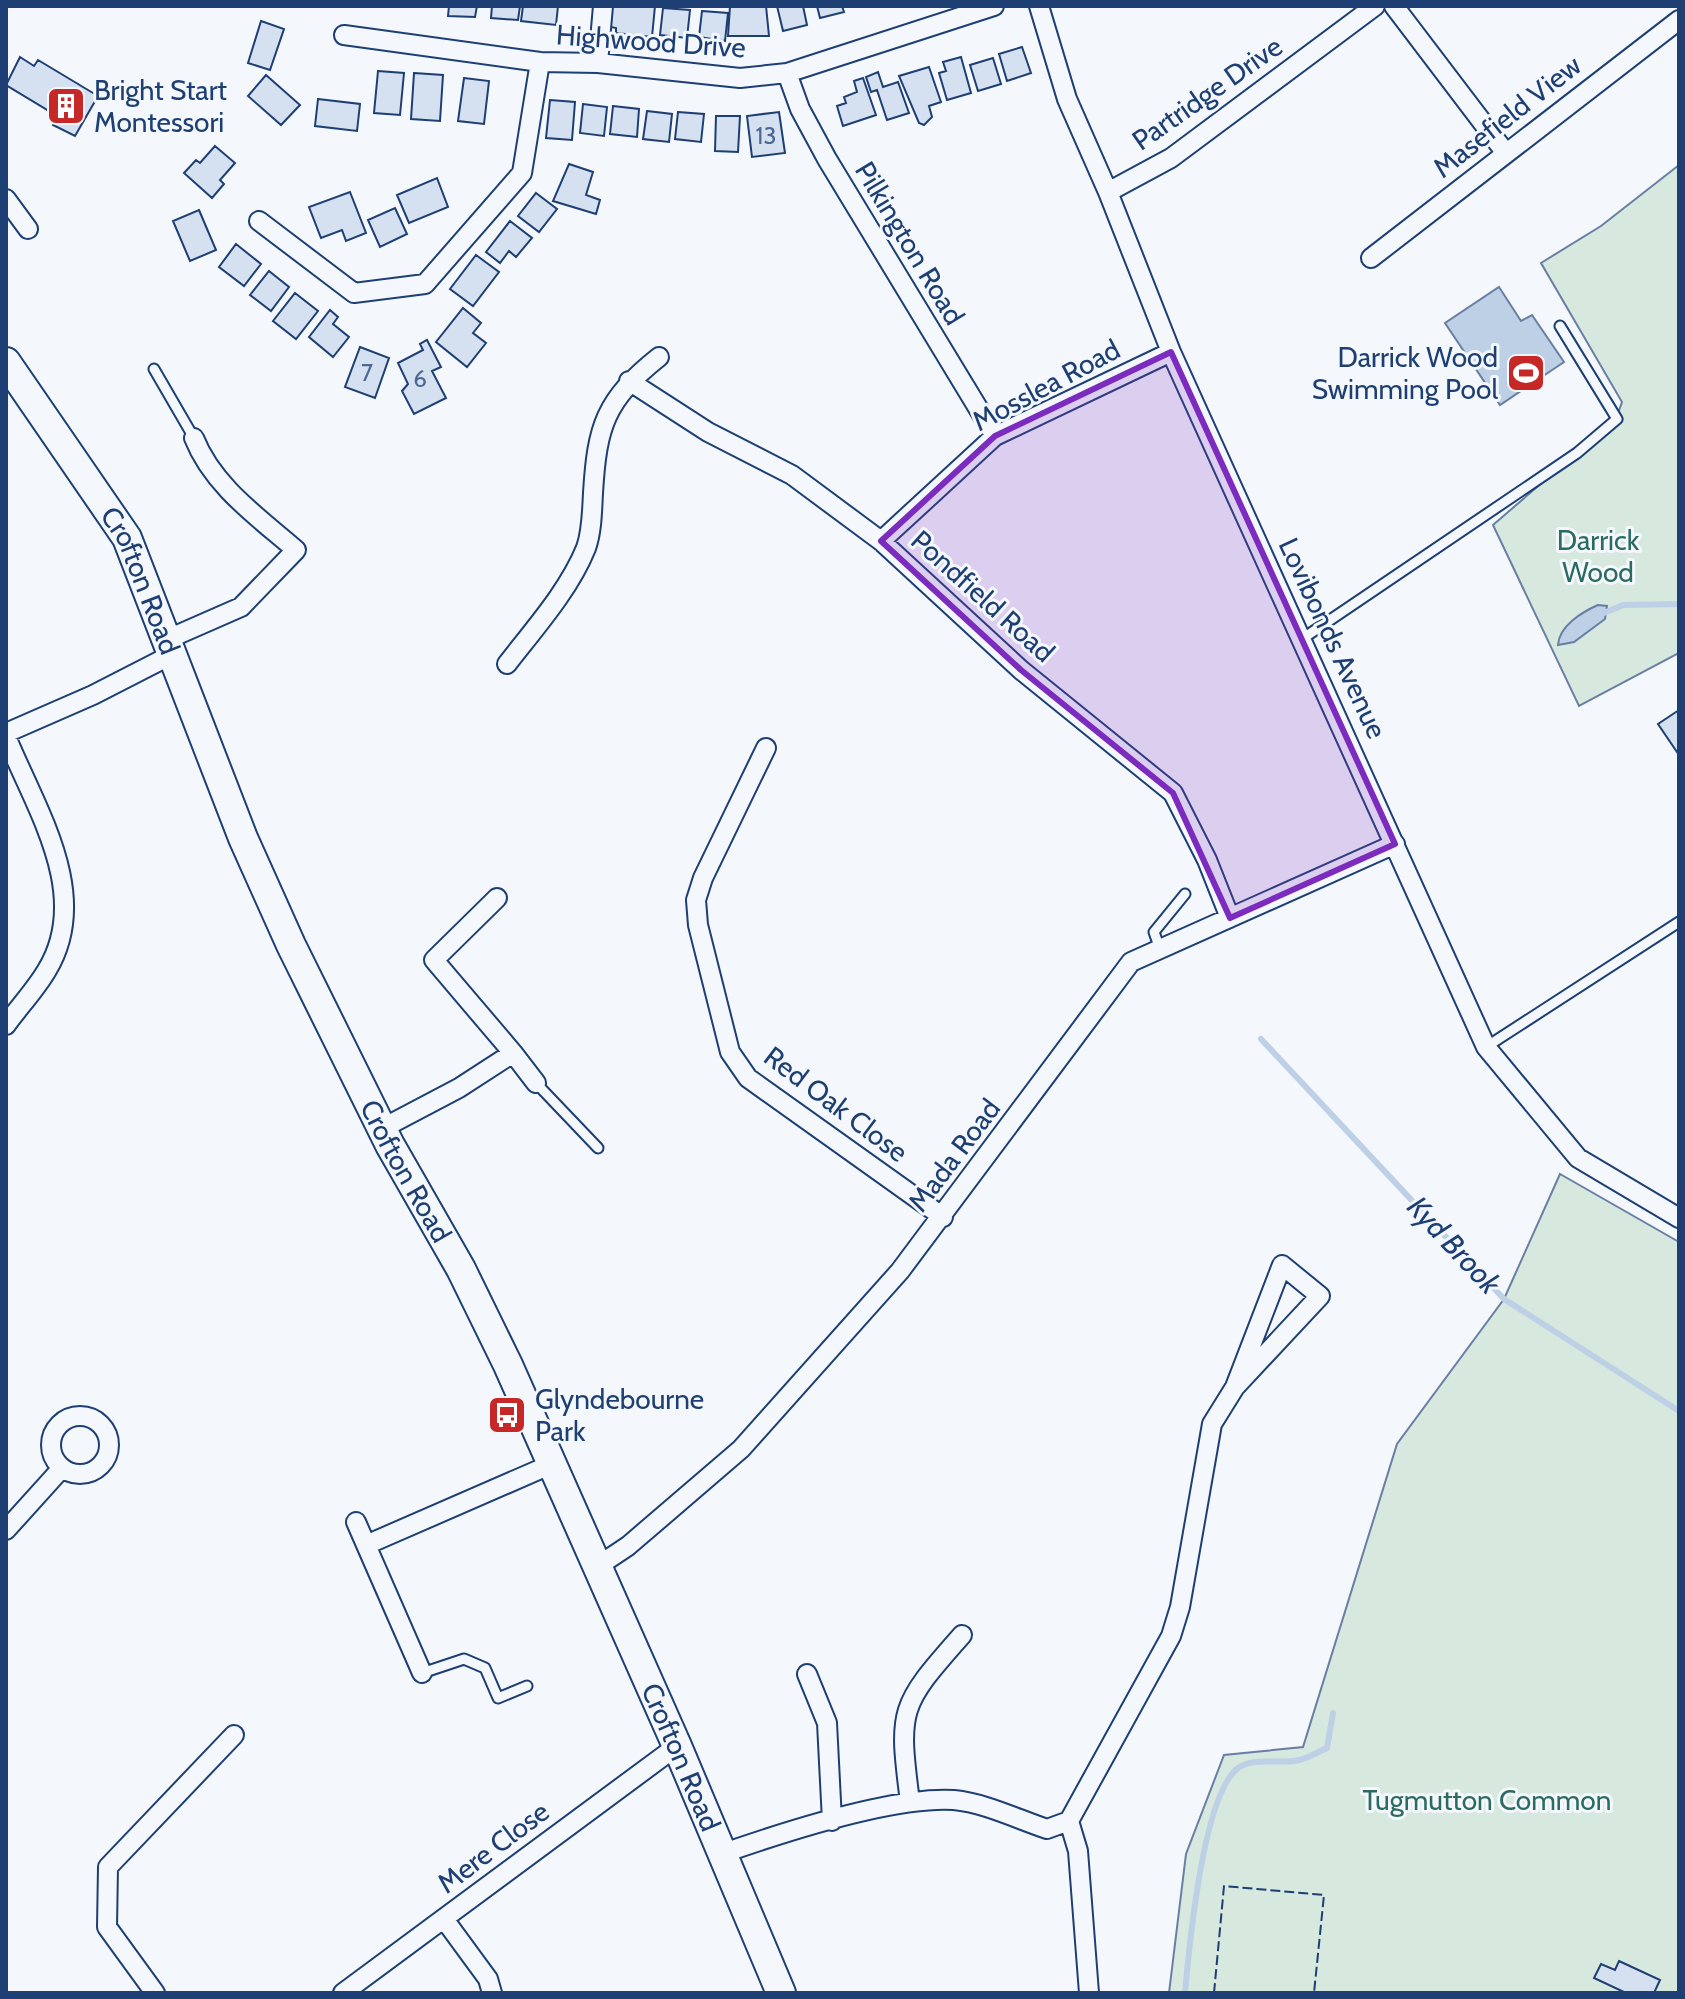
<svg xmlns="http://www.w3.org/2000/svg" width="1685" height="1999" font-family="Cabin,sans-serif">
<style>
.green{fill:#d7e8df;stroke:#687fa3;stroke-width:2}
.water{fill:#bed0e5;stroke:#687fa3;stroke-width:2}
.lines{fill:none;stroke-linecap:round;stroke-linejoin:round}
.stream{stroke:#bed0e5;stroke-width:6}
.building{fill:#d5e0f0;stroke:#1d3f73;stroke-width:2}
.service-casing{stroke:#1d3f73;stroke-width:13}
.minor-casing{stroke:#1d3f73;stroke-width:22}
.primary-casing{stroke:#1d3f73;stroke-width:32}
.service{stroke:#f4f7fb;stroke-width:9}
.minor{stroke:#f4f7fb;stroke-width:18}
.primary{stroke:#f4f7fb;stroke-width:28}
.fence{stroke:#1d3f73;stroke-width:2;stroke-dasharray:10 4;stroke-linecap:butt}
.marked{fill:#7b2cbf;fill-opacity:0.2;stroke:#7b2cbf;stroke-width:6;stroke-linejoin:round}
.labels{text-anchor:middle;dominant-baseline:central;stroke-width:6;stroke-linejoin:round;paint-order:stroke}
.number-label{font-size:24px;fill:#4b6792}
.street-label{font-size:28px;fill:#1d3f73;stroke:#f4f7fb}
.poi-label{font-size:28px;fill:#1d3f73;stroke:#f4f7fb;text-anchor:start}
.park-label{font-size:28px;fill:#2c6c60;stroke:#f4f7fb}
.water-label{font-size:30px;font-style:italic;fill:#1d3f73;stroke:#f4f7fb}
</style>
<rect width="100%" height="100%" fill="#f4f7fb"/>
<path class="green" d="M1679 165V653L1579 706 1493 525 1616 419 1622 402 1541 263 1601 226Z
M1560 1174 1679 1242V1993H1169L1186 1854 1224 1755 1303 1747 1397 1444 1504 1299Z"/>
<path class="water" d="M1499 287 1521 321 1532 315 1564 362 1500 405 1445 323Z
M1598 605 1607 606 1605 619 1574 642 1558 645C1559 626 1582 612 1598 605Z"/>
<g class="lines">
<path class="stream" d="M1604 613 1623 605 1679 604
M1261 1039 1504 1299 1679 1411
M1185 1993C1189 1948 1203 1795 1238 1768 1255 1756 1280 1765 1299 1760 1308 1758 1318 1752 1327 1748L1333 1713"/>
</g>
<path class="building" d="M449 6H477L475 17 448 16Z
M492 6H520L518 20 491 18Z
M523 6H558L556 25 521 21Z
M608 6H655L652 37 616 33V28L606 26Z
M730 6H766L769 36H728Z
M777 6H803L807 25 783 31Z
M817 6H842L844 12 820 18Z
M663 8 690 10 687 38 660 35Z
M702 11 728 13 725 41 699 37Z
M261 21 284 29 270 70 248 63Z
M1022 47 1031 73 1007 81 999 54Z
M20 57 34 66 38 60 98 96 75 136 53 125 57 116 6 85Z
M961 57 971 93 947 100 939 73 946 71 943 62Z
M993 58 1001 84 978 91 970 65Z
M929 67 941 102 929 106 932 117 924 125 919 123 899 76Z
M378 71 404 73 400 115 374 113Z
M878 72 883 87 898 82 909 113 887 120 877 90 871 92 866 77Z
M414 73 443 75 440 121 411 119Z
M266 75 300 105 281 125 248 96Z
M464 78 489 81 484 124 458 121Z
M863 78 876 115 843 126 837 106 846 103 844 97 857 92 854 81Z
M318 99 360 104 357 131 315 126Z
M550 100 575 102 572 140 546 138Z
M583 104 607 107 604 136 580 133Z
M613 106 639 109 637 137 610 134Z
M647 111 672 114 669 142 643 139Z
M678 112 704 114 701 142 675 139Z
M779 112 785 153 752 157 747 116Z
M716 116H740L738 152 715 151Z
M215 146 235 163 220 180 224 184 212 198 184 173 196 160 200 163Z
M569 164 593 172 586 195 600 200 596 214 553 201Z
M437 178 448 207 409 223 397 195Z
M350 192 366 233 346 241 342 230 321 238 309 207Z
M536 193 557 209 539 232 518 216Z
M395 208 407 234 380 247 368 220Z
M199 210 216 250 190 261 173 221Z
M510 221 532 238 516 257 509 251 500 263 486 252Z
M236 244 261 264 244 286 219 267Z
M476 255 499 272 473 306 450 289Z
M269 271 289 287 271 311 250 295Z
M295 293 318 311 296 339 273 321Z
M463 308 481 323 473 333 486 343 467 367 436 342Z
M330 310 338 317 333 324 349 337 333 357 309 337Z
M427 340 441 367 432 371 446 398 414 414 402 391 408 384 398 363 423 350 420 344Z
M360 347 389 358 375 398 345 387Z
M1679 710V755L1658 724Z
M1619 1961 1660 1980 1654 1993H1626L1594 1978 1601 1964 1615 1970Z"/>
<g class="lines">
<defs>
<path id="service" d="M154 369 194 438
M1302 639 1577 453 1617 419 1560 326
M1160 949 1154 932 1185 894
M1486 1047 1679 922
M536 1083 598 1148
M422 1673 464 1659 485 1668 498 1698 527 1686"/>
<path id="minor" d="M1039 6 1067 99 1108 192 1171 352 1486 1047 1578 1158 1679 1218
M1394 6 1505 152
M344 35 540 62 598 63 740 78 787 73 994 6
M598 63 603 6
M787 73 800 109 827 159 995 436
M1108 192 1171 158 1375 6
M6 199 28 229
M259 221 354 293 425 284 522 173 540 62
M1371 258 1679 20
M629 381 708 432 792 475 881 541 1021 670 1173 793 1207 860 1230 918
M881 541 995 436 1171 352
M168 639 241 607 296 550C258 517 213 486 194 438
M507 664C535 628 569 590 586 548 592 531 592 511 593 493 597 426 605 400 659 357
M6 733 93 695 173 654
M6 736C35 808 93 894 47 970 36 989 19 1007 6 1025
M766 748 703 878 696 900 698 925 730 1052 748 1078 943 1217
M497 898 434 960 513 1053
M383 1128 459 1088 513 1053 536 1083
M51 1445a29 29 0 1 1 58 0a29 29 0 1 1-58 0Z
M356 1522 422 1673
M6 1530 62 1468
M366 1545 552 1464
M598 1566 628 1546 741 1449 900 1271 1131 962 1395 844
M807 1674 827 1723 832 1821
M910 1802C898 1709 899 1706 962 1635
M1069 1821 1171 1636 1180 1607 1212 1424 1235 1387 1282 1265 1320 1296 1235 1387
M1069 1821 1078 1851 1089 1993
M721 1854C781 1833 892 1796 954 1800 985 1803 1017 1819 1047 1829L1069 1821
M444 1919 488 1979 492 1993
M155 1993 107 1927 108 1867 234 1735
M343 1993 677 1746"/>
<g id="primary">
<path id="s1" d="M6 362 127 538 243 838 291 945 390 1145 461 1269 508 1365 677 1746 781 1993"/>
</g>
</defs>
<use href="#service" class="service-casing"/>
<use href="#minor" class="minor-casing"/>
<use href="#primary" class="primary-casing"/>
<use href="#service" class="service"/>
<use href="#minor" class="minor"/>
<use href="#primary" class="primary"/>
<path class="fence" d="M1214 1993 1224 1886 1324 1895 1314 1993"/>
</g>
<path class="marked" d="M1171 352 1395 844 1230 918 1173 793 1021 670 881 541 995 436Z"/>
<defs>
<symbol id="building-square" viewBox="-11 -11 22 22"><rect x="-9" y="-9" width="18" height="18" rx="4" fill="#c62828" stroke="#f4f7fb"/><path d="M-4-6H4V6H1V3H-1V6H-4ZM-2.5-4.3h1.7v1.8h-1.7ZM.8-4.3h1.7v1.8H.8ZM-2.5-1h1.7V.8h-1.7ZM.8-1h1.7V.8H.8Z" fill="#fff"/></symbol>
<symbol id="stadium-square" viewBox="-11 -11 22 22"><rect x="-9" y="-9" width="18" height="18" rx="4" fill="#c62828" stroke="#f4f7fb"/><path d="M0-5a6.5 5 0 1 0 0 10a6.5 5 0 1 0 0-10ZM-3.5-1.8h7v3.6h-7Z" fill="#fff"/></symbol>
<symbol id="bus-square" viewBox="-11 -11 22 22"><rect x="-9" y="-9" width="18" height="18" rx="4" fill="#c62828" stroke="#f4f7fb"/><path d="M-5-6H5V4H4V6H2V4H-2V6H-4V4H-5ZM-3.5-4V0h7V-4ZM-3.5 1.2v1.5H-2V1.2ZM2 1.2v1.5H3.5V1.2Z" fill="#fff"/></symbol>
</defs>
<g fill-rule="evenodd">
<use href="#building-square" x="44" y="84" width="44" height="44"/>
<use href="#stadium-square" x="1504" y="351" width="44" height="44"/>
<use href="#bus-square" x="485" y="1393" width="44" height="44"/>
</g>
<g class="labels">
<g class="number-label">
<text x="766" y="135">13</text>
<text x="367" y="372">7</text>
<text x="420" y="378">6</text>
</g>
<g class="street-label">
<text transform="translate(651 41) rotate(4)">Highwood Drive</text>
<text transform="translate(1207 93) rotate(-35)">Partridge Drive</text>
<text transform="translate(1507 116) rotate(-38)">Masefield View</text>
<text transform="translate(910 243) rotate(59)">Pilkington Road</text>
<text transform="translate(1046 385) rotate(-28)">Mosslea Road</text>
<text stroke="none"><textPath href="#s1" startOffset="258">Crofton Road</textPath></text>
<text transform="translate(983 596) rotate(42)">Pondfield Road</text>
<text transform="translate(1333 638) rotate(65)">Lovibonds Avenue</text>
<text transform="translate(836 1104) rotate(37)">Red Oak Close</text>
<text transform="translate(954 1155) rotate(-53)">Mada Road</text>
<text stroke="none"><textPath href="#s1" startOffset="906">Crofton Road</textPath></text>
<text stroke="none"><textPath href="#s1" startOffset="1554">Crofton Road</textPath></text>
<text transform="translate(493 1847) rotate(-37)">Mere Close</text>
</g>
<g class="poi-label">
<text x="94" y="90">Bright Start<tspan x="94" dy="32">Montessori</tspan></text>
<text x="1498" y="357" text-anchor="end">Darrick Wood<tspan x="1498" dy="32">Swimming Pool</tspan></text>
<text x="535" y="1399">Glyndebourne<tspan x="535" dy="32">Park</tspan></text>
</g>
<g class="park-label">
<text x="1598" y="540">Darrick<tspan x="1598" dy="32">Wood</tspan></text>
<text x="1487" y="1800">Tugmutton Common</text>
</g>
<g class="water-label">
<text transform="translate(1454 1245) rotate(47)">Kyd Brook</text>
</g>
</g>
<rect width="1685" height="1999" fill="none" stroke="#1d3f73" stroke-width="16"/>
</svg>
